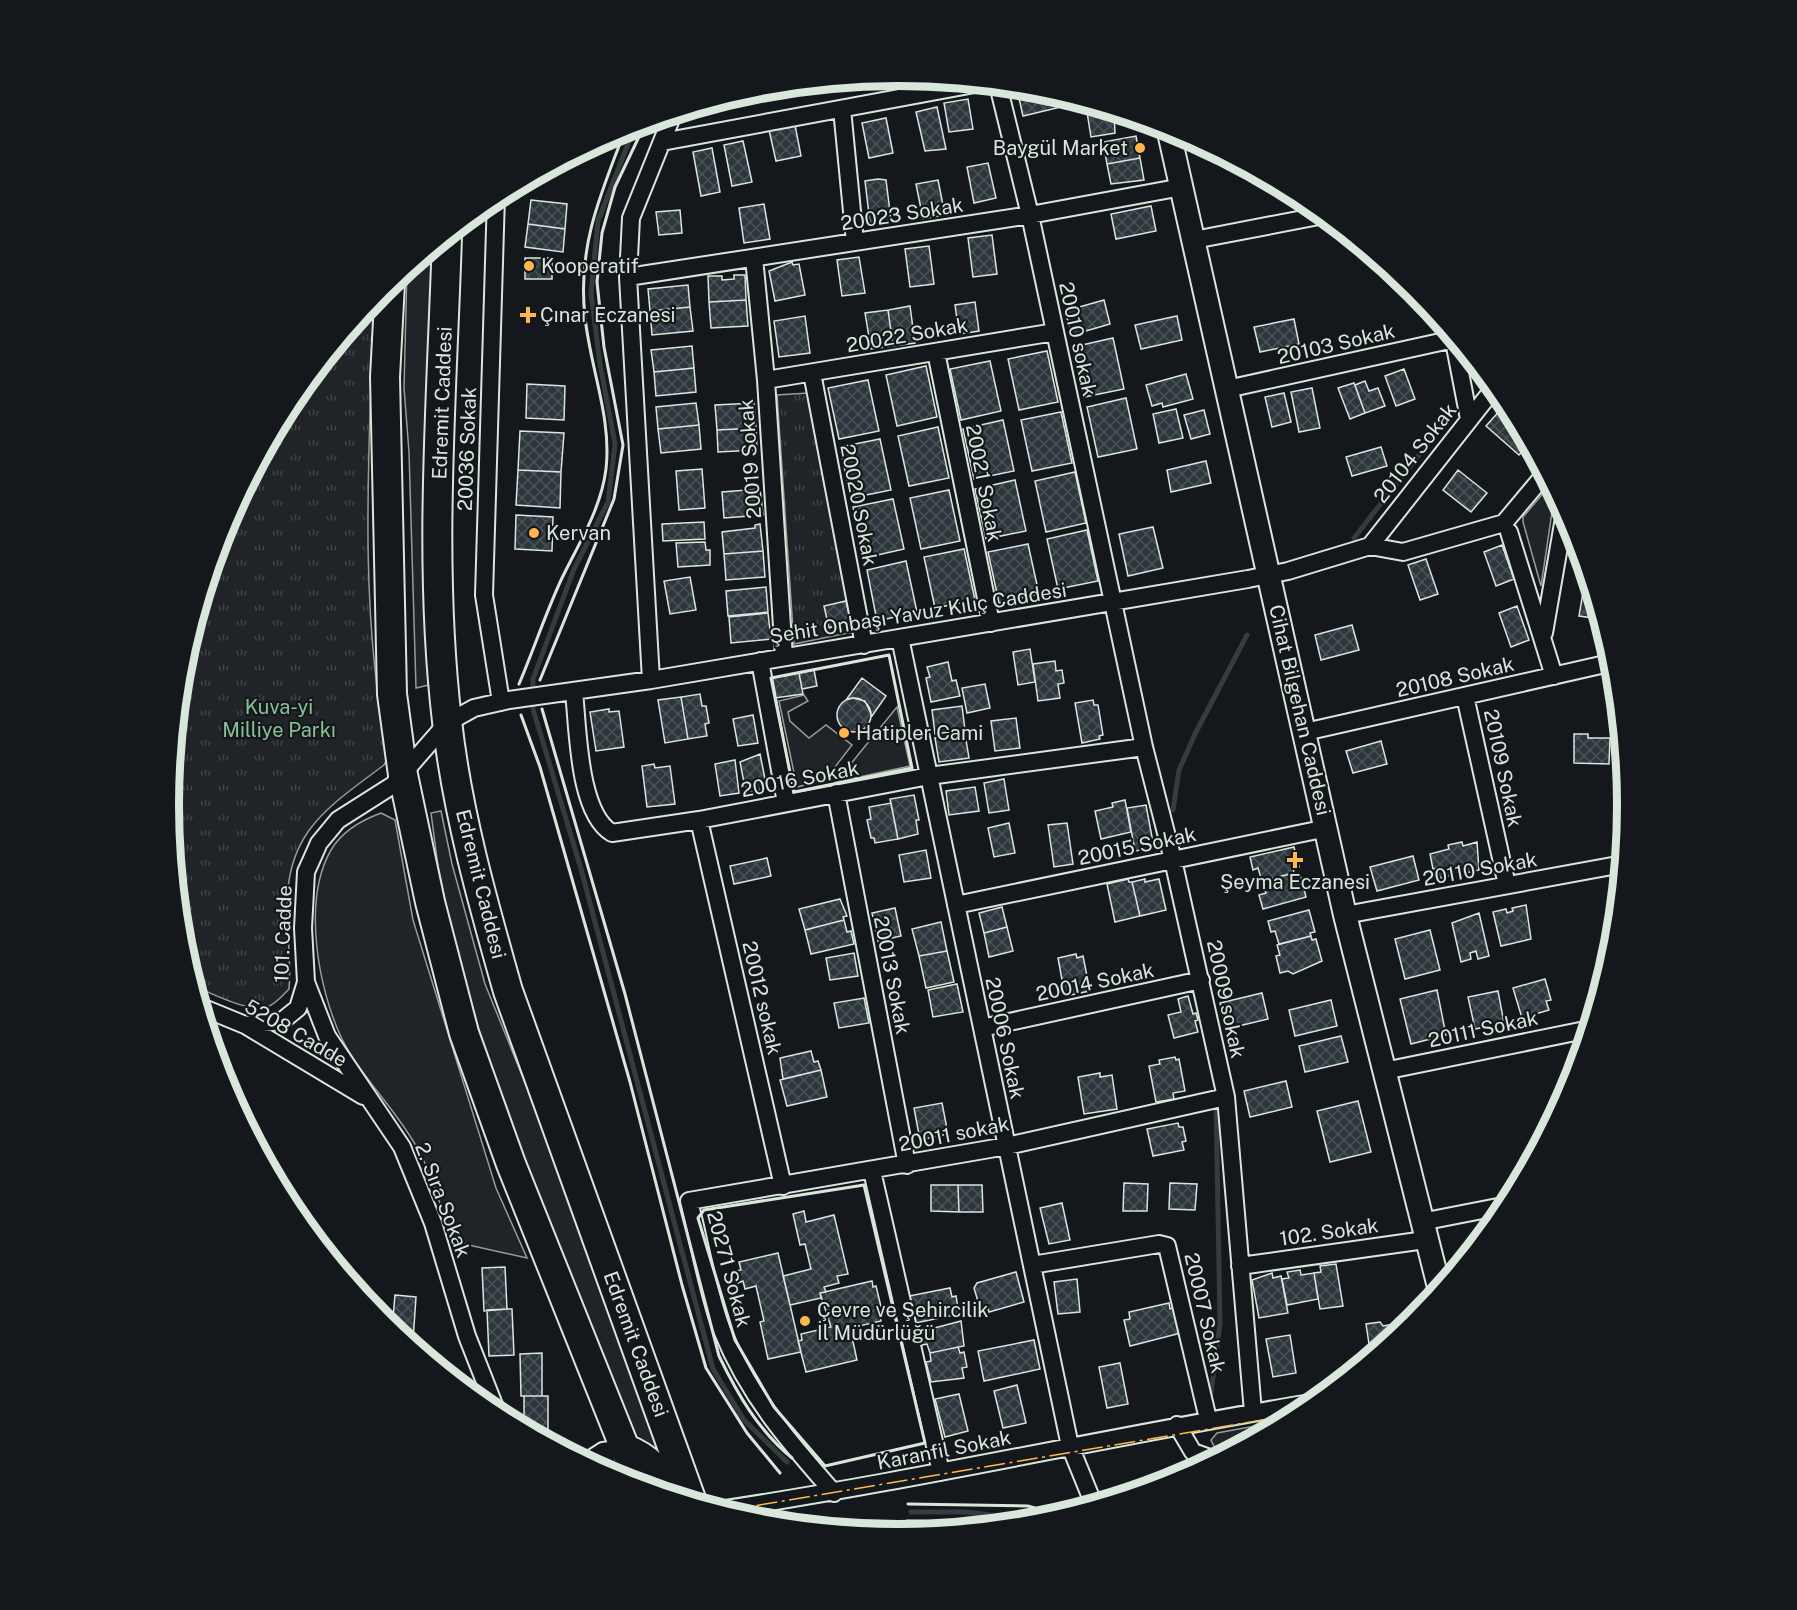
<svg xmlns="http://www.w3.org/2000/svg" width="1797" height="1610" font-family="'Public Sans',sans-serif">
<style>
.grass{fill:#202428;stroke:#939e99;stroke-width:1.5}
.park{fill:url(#park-tufts);stroke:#939e99;stroke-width:1.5}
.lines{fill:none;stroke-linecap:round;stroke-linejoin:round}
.stream{stroke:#363b3e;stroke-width:5}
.building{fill:url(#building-cross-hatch);stroke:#d8e6dc;stroke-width:1.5}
.street-casing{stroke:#d8e6dc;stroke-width:20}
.secondary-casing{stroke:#d8e6dc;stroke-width:26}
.highway-casing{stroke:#d8e6dc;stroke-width:32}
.street{stroke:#14181c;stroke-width:16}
.secondary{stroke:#14181c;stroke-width:22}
.highway{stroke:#14181c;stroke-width:28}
.wall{stroke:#d8e6dc;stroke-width:3}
.power{stroke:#ffb74d;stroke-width:1.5;stroke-dasharray:21 4.5 3 4.5;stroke-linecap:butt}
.poi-dot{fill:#ffb74d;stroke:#14181c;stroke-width:2}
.labels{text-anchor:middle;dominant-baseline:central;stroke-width:4.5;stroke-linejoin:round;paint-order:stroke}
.poi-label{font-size:20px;fill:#d8e6dc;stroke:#14181c;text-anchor:start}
.street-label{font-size:20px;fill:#d8e6dc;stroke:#14181c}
.park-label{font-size:20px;fill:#8ac095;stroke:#14181c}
.rim{fill:none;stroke:#d8e6dc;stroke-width:8}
</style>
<defs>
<pattern id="park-tufts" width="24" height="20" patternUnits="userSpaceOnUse" patternTransform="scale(1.5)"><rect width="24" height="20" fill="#202428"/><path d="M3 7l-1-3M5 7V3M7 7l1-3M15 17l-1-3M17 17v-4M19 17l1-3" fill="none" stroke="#404447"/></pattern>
<pattern id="building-cross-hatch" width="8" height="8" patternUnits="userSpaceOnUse" patternTransform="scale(1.5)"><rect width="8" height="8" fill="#2c363c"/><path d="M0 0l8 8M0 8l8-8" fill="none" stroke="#4a5358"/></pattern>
</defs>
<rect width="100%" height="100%" fill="#14181c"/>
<path class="grass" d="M432 248 429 685 416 688 409 452 404 388 407 269Z
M1551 484 1555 492 1541 586 1523 522V517Z
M804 695 808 701 788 712 790 721 809 738 826 725 852 745 825 780 797 787 779 701Z
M897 707 910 766 836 782Z
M441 811 452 864 485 984 528 1090 665 1470 636 1437 584 1316 494 1083 453 938 438 866 431 813Z
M381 813 395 820 413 920 496 1188 527 1258 451 1241C442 1210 434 1179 419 1151 397 1110 363 1080 342 1039 318 989 302 900 331 850 342 831 362 820 381 813Z
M1289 1420 1244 1444 1219 1448H1215L1211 1440 1217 1433Z"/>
<path class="park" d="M374 299C369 452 358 606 388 757L384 765C324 810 285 833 287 915 288 941 291 964 289 989 282 996 276 1004 267 1007 249 1013 211 993 194 986L182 947 169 805 183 662 224 525 292 399Z
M808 393 853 632 794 644 777 395Z"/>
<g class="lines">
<path class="stream" d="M635 126 598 221 591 293 600 364 615 444 608 502 574 569 533 679V709L581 869 713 1369 744 1420 787 1462
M1354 538 1451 414
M1173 810 1179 770 1195 734 1247 635
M1211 1393 1220 1324 1216 1101
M911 1512H966L1041 1521"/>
</g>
<path class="building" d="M899 75 911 77 883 82 882 77Z
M876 77 878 84 848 90 846 80Z
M824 82 826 90 808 94 806 84Z
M1041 89 1062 95 1065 106 1023 116 1018 94Z
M968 99 973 129 949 132 944 103Z
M1093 105 1114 111 1115 133 1091 137 1086 106Z
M937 107 946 149 925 151 916 112Z
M886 118 893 153 869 158 862 123Z
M795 125 801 156 776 161 769 130Z
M1136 136 1140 158 1107 164 1103 142Z
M743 141 752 182 732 186 724 145Z
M712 148 720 192 701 196 693 152Z
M1140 158 1144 180 1111 184 1107 164Z
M988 163 996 198 974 203 967 167Z
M878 179 886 180 891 220 870 223 865 181Z
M938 180 945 215 923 219 916 184Z
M531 200 567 204 565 229 528 224Z
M764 204 770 239 744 243 739 208Z
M1151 206 1156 231 1116 239 1111 214Z
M680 210 682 233 659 235 656 212Z
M528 224 565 229 563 252 525 247Z
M992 235 997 274 973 277 968 238Z
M929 246 934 284 910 287 905 249Z
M859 257 865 293 842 296 837 260Z
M525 258H552V279H525Z
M792 262 793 265 799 264 805 295 775 301 769 271Z
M734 275H745L746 300 709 302 708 276H722V280L734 279Z
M688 285 690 307 650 311 648 289Z
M746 300 748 326 711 328 709 302Z
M1104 300 1110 324 1072 335 1065 311Z
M975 302 979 331 959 334 955 305Z
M910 306 915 343 893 346 888 310Z
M690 307 693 331 652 335 650 311Z
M888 310 893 346 871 349 865 313Z
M805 316 810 353 779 357 774 321Z
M1177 316 1182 340 1141 349 1135 325Z
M1294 319 1299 344 1260 352 1254 327Z
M1113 338 1124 389 1084 397 1073 347Z
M692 346 694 368 654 372 651 350Z
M1047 351 1058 402 1019 410 1008 359Z
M990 361 1001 411 961 420 950 369Z
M926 366 937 417 897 426 886 375Z
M694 368 696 392 656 396 654 372Z
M1404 369 1415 399 1396 406 1385 376Z
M1186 374 1193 399 1163 407 1162 403 1152 406 1146 385Z
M868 380 879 431 839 439 828 388Z
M1365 381 1369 391 1378 388 1385 406 1365 413 1355 385Z
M1354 383 1365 413 1350 419 1338 388Z
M527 384 565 386 564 420 526 418Z
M1312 388 1320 428 1299 432 1291 392Z
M1284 393 1291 422 1272 427 1265 397Z
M1126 398 1137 449 1098 457 1087 407Z
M696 403 699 425 658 429 656 407Z
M754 403 756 428 717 430 715 405Z
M1502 408 1518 422 1529 444 1519 455 1486 426Z
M1176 409 1183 438 1159 443 1153 414Z
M1204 410 1210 434 1191 439 1184 415Z
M1061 412 1072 463 1032 471 1021 420Z
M1003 420 1014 471 974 479 963 429Z
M699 425 701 449 661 453 658 429Z
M938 427 949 478 909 486 898 436Z
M756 428 757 450 718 452 717 430Z
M520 431 564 433 561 472 518 470Z
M880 439 891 490 851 498 840 447Z
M1381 447 1387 466 1352 476 1346 457Z
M1206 461 1211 483 1171 492 1167 470Z
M702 469 705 508 679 510 676 471Z
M518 470 561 472 560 508 516 505Z
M1458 470 1487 493 1471 512 1443 490Z
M1075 472 1086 523 1046 532 1035 481Z
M1015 480 1026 531 986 539 975 489Z
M760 489 763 515 724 518 722 492Z
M949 490 960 541 921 549 910 498Z
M893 499 904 549 864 558 853 507Z
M516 515 553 517 552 551 515 549Z
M704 522 705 539 663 541 662 524Z
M760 524 763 551 724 554 722 532 755 528V525Z
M1153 527 1163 568 1128 576 1119 534Z
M1087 530 1098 581 1058 589 1047 539Z
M705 542 706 550H710V565L678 567 676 543Z
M1028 544 1039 594 999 603 988 552Z
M1502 545 1514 579 1496 586 1484 552Z
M964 549 975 600 935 608 924 557Z
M763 551 765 577 726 580 724 554Z
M1426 559 1438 594 1420 600 1408 565Z
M906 561 917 612 877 621 867 570Z
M690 577 696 610 670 614 664 581Z
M766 587 768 612 728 616 726 591Z
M1583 592 1594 594 1601 619 1579 616Z
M846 601 851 620 829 628 824 606Z
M1517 606 1529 640 1511 647 1499 613Z
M768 613 771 639 731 643 729 617Z
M1352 625 1359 650 1321 660 1315 635Z
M1030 649 1035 682 1018 685 1013 652Z
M1055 661 1056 671 1062 670 1064 683 1058 684 1060 698 1038 701 1033 664Z
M948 662 952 681 956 680 960 696 931 702 926 678 930 677 927 667Z
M814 670 817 686 802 689 799 673Z
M799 673 803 694 775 698 771 678Z
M862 678 886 696 872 716 865 701 853 698 846 700Z
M985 684 990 708 967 713 962 688Z
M700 694 702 706H706L709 723 705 724 707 736 688 739 681 697Z
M681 697 688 739 665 743 658 700Z
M837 715a17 17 0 1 1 34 0a17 17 0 1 1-34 0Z
M1093 700 1094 705H1098L1103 735 1099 736 1100 739 1082 743 1075 703Z
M962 706 965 730 935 734 932 710Z
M609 709V712L619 711 624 747 596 751 590 712Z
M753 715 758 743 738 746 733 719Z
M1016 718 1020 748 995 751 991 721Z
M965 734 969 758 939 762 935 738Z
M1574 734H1588V738H1610L1609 764 1574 763Z
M1381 741 1387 764 1353 773 1346 751Z
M760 754 767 789 746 793 740 762Z
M735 760 739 793 720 796 715 764Z
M654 764 655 768 670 766 675 804 647 807 642 766Z
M1004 779 1009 810 989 813 984 783Z
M975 787 979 811 949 815 946 791Z
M914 795 919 820H916L918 834 898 839 890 799Z
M1125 800 1131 832 1101 839 1095 811 1113 807 1112 803Z
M891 803 898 839 875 843 874 838H871L867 820 871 819 869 807Z
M1146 805 1154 848 1135 851 1127 808Z
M1009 823 1015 853 994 857 988 828Z
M1067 823 1073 864 1054 867 1048 825Z
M1462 842 1463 846 1477 842 1479 870 1461 874 1459 866 1450 868 1452 875 1440 878 1437 868 1433 869 1430 854 1449 849 1448 845Z
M1294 847 1299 867 1293 868 1294 873 1262 881 1258 868 1253 870 1250 857Z
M926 850 931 878 904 882 899 855Z
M1413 856 1419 880 1377 891 1370 867Z
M767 858 771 876 734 884 730 866Z
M1294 873 1296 878 1301 877 1306 897 1263 909 1259 895 1266 893 1262 881Z
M1128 879 1129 882H1132L1140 916 1115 922 1107 884Z
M1145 879V882L1159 879 1166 910 1140 916 1132 882Z
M840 899 847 916 843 917 844 920 805 930 799 909Z
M1526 905 1531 939 1501 946 1493 912 1506 909 1507 913 1513 911 1512 908Z
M1002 907 1007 927 984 933 979 913Z
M895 908 901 936 878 941 872 913Z
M1309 910 1315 932 1310 933 1311 936 1279 944 1275 931 1271 932 1268 921Z
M1479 913 1489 956 1478 959 1476 951 1470 953 1471 959 1461 962 1452 923Z
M844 920 847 932 851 931 854 944 811 954 805 930Z
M941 922 947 951 919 956 912 929Z
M1007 927 1013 951 989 957 984 933Z
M1430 930 1440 970 1405 979 1395 939Z
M1311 936 1312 940 1316 939 1322 961 1293 974 1288 971 1280 973 1276 956 1280 955 1277 945Z
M947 951 954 982 926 988 919 956Z
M854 953 858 976 830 980 826 958Z
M1076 954 1077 958 1083 956 1090 991 1065 996 1058 958Z
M1609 965 1603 986 1599 967Z
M1545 979 1551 1000 1546 1001 1549 1010 1522 1018 1513 988Z
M957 984 963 1012 933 1017 928 990Z
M1437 990 1446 1035 1411 1044 1400 999Z
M1498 991 1504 1023 1475 1029 1468 997Z
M1262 993 1268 1019 1226 1029 1220 1003Z
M1188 996 1193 1014 1196 1013 1198 1020 1195 1021 1198 1032 1174 1038 1168 1015 1181 1012 1178 999Z
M864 998 869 1023 839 1028 834 1003Z
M1331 1000 1337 1026 1295 1036 1289 1010Z
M1341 1036 1348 1062 1305 1072 1299 1046Z
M811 1051 814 1062 818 1061 821 1070 783 1079 780 1058Z
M1582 1053 1576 1075 1572 1055Z
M1175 1057 1176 1060 1179 1059 1185 1091 1173 1093 1174 1099 1156 1102 1149 1066 1160 1064 1159 1060Z
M821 1070 827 1097 787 1106 780 1080Z
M1100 1073V1077L1112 1075 1117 1109 1084 1114 1078 1077Z
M1286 1081 1292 1107 1250 1117 1244 1091Z
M1358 1101 1371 1152 1330 1162 1317 1111Z
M942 1103 948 1134 920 1140 914 1108Z
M1178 1123 1179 1127H1183L1186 1141 1182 1142 1184 1150 1153 1156 1147 1129Z
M1124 1183 1148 1184 1147 1211H1123Z
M1170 1183 1197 1184 1195 1210 1169 1209Z
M931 1185H958L959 1212 931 1211Z
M958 1185H982L983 1212H959Z
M1062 1203 1070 1240 1049 1244 1040 1208Z
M804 1211 806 1222 834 1215 848 1274 837 1276 839 1283 824 1287 826 1292 820 1293 821 1298 790 1305 783 1276 811 1269 805 1244 800 1245 793 1214Z
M778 1253 801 1352 768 1359 760 1322 764 1321 756 1286 745 1289 743 1281 738 1283 735 1271 741 1270 739 1262Z
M1336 1264 1343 1306 1320 1309 1314 1273 1321 1272 1320 1266Z
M505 1267 507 1309 484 1311 482 1268Z
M1300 1270 1301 1275 1314 1273 1318 1299 1287 1305 1282 1279 1289 1278 1287 1272Z
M1016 1272 1024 1302 989 1312 987 1306 980 1308 974 1288 977 1283Z
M1272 1273 1273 1278 1281 1276 1288 1313 1259 1318 1252 1280Z
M1077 1279 1080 1312 1058 1314 1054 1282Z
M872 1281 873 1287 876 1286 883 1315 880 1316 881 1321 850 1328 857 1360 806 1372 798 1341 802 1340 801 1334 831 1327 820 1293Z
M950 1288 952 1297 956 1296 959 1314 915 1323 909 1296Z
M395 1295 416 1297 413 1341H406L392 1329Z
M1169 1303 1170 1309 1175 1307 1181 1333 1130 1346 1124 1320 1130 1319 1129 1312Z
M507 1309H512L514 1355 489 1356 487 1310Z
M1411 1317 1412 1323 1371 1357 1366 1324 1380 1322 1383 1326 1394 1324 1396 1319Z
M961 1321 964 1346 930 1353 927 1344 922 1345 919 1332Z
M1290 1335 1296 1373 1273 1377 1266 1339Z
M1034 1340 1040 1369 984 1381 978 1351Z
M958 1347 960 1353 964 1352 967 1367 962 1368 964 1378 931 1382 926 1362 931 1361 930 1353Z
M542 1353V1396H521L520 1354Z
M1120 1363 1128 1404 1107 1408 1099 1367Z
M1017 1385 1026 1423 1003 1428 994 1391Z
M959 1394 968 1431 945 1437 935 1399Z
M524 1396H548V1441L524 1428Z"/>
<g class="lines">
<defs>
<path id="street" d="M998 85 1030 215 1144 747 1173 860 1226 1097 1253 1412
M842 109 855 242
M662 142 980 83
M496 196 484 595 501 702
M1194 240 1324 215
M754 258 766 380 784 657
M628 277 1030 215 1182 187
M1453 336 1469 419
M936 352 991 623
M812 373 864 645
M766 380 1055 332
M1227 389 1454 339
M1509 532 1554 676
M1370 546 1495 387
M1544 633 1565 512
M900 638 1070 1446 1094 1505
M760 661 786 803
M651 680 628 277 631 218 673 114
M574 692C578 728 578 813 612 833L699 820 929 776 1144 747
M1465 696 1507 885
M1305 732 1614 662
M836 793 907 1165
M699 820 783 1186
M956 905 1327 828
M1345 915 1623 864
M306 982 327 1036 402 1147 433 1223 467 1336 498 1415
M201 1007 245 1025 363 1096
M245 1025 282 1021 298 1008 306 982 303 928 306 872 319 843 338 820 393 785 447 723 474 708 509 700 651 680 1248 579 1288 571 1370 546 1403 552 1504 523 1545 474
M982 1028 1201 980
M1384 1071 1590 1029
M872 1171 941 1472
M1421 1222 1508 1205
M1032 1265 1159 1244 1167 1246 1208 1419
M1240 1266 1425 1240
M1177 1425 1193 1452 1215 1460
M603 1451 611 1475
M586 1462 603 1451 624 1448
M834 1493C789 1442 748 1395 722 1330 708 1294 699 1240 689 1201L1007 1146 1226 1097
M719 1510C919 1480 1116 1435 1316 1402"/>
<path id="secondary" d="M1168 128 1345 915 1440 1291"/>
<path id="highway" d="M447 236C442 397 428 560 447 721 457 812 483 903 508 991L692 1502
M390 283 385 377 392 694 403 775 430 902 464 1033 511 1164 640 1486
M624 1448C651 1459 657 1468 669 1495"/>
</defs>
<use href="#street" class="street-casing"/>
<use href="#secondary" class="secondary-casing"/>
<use href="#highway" class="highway-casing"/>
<use href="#street" class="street"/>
<use href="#secondary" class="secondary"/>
<use href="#highway" class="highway"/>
<path class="wall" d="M889 655 912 768 794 792 771 678Z
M540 680 614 499 623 445 604 347 597 282 602 233 615 187 646 122
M519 684C534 649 546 612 562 578 579 543 601 509 606 469 612 418 590 367 585 317 577 246 601 193 626 128
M542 709 625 994 719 1356C738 1395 758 1430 792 1458
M521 715 540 767 630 1082 682 1285 706 1368 747 1433 780 1473
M864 1185 925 1443 825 1466 774 1407 735 1340 698 1218 704 1210Z
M908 1504 1028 1506 1059 1515
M907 1521 1019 1523"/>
<path class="power" d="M724 1511 1303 1413"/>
</g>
<g class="poi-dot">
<circle cx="1140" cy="148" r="6"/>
<circle cx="529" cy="266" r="6"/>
<path d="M525 306h6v6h6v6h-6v6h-6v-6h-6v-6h6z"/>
<circle cx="534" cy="533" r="6"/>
<circle cx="844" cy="733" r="6"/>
<path d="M1292 851h6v6h6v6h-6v6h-6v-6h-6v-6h6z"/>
<circle cx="805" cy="1321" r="6"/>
</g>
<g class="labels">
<g class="poi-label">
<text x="1128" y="148" text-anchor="end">Baygül Market</text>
<text x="541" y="266">Kooperatif</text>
<text x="540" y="315">Çınar Eczanesi</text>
<text x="546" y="533">Kervan</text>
<text x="856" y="733">Hatipler Cami</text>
<text x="1295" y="882" text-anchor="middle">Şeyma Eczanesi</text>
<text x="817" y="1310">Çevre ve Şehircilik<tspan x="817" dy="23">İl Müdürlüğü</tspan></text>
</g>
<g class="street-label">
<text transform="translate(902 214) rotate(-9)">20023 Sokak</text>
<text transform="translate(907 335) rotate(-10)">20022 Sokak</text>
<text transform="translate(1078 339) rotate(78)">20010 sokak</text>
<text transform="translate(1336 344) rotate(-13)">20103 Sokak</text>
<text transform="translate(442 403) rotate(-88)">Edremit Caddesi</text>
<text transform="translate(467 449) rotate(-88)">20036 Sokak</text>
<text transform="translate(1415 453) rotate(-52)">20104 Sokak</text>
<text transform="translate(750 459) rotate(-94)">20019 Sokak</text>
<text transform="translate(984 483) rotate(79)">20021 Sokak</text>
<text transform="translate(859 505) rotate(79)">20020 Sokak</text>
<text transform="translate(918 613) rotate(-9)">Şehit Onbaşı Yavuz Kılıç Caddesi</text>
<text transform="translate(1455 677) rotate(-13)">20108 Sokak</text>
<text transform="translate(1300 710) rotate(77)">Cihat Bilgehan Caddesi</text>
<text transform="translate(1503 768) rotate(78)">20109 Sokak</text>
<text transform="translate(800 779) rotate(-11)">20016 Sokak</text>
<text transform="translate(1137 846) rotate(-12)">20015 Sokak</text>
<text transform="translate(1480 869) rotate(-10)">20110 Sokak</text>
<text transform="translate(481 884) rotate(76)">Edremit Caddesi</text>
<text transform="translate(283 934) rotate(-88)">101. Cadde</text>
<text transform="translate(892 975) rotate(79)">20013 Sokak</text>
<text transform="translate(1095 982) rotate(-12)">20014 Sokak</text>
<text transform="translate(762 998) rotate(77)">20012 sokak</text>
<text transform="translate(1226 999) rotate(78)">20009 sokak</text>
<text transform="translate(1483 1029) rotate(-12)">20111 Sokak</text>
<text transform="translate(296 1033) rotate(30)">5208 Cadde</text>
<text transform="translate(1005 1038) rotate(78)">20006 Sokak</text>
<text transform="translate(954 1134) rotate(-11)">20011 sokak</text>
<text transform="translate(443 1200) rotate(69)">2. Sıra Sokak</text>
<text transform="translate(1329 1232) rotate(-8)">102. Sokak</text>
<text transform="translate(729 1269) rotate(75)">20271 Sokak</text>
<text transform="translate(1205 1313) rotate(77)">20007 Sokak</text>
<text transform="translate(636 1344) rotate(70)">Edremit Caddesi</text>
<text transform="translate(944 1450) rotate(-11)">Karanfil Sokak</text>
</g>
<g class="park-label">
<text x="279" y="707">Kuva-yi<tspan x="279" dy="23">Milliye Parkı</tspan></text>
</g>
</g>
<path d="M0 0H1797V1610H0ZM179 805a719 719 0 1 1 1438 0a719 719 0 1 1-1438 0Z" fill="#14181c" fill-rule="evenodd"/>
<path class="rim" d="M179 805a719 719 0 1 1 1438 0a719 719 0 1 1-1438 0Z"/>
</svg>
